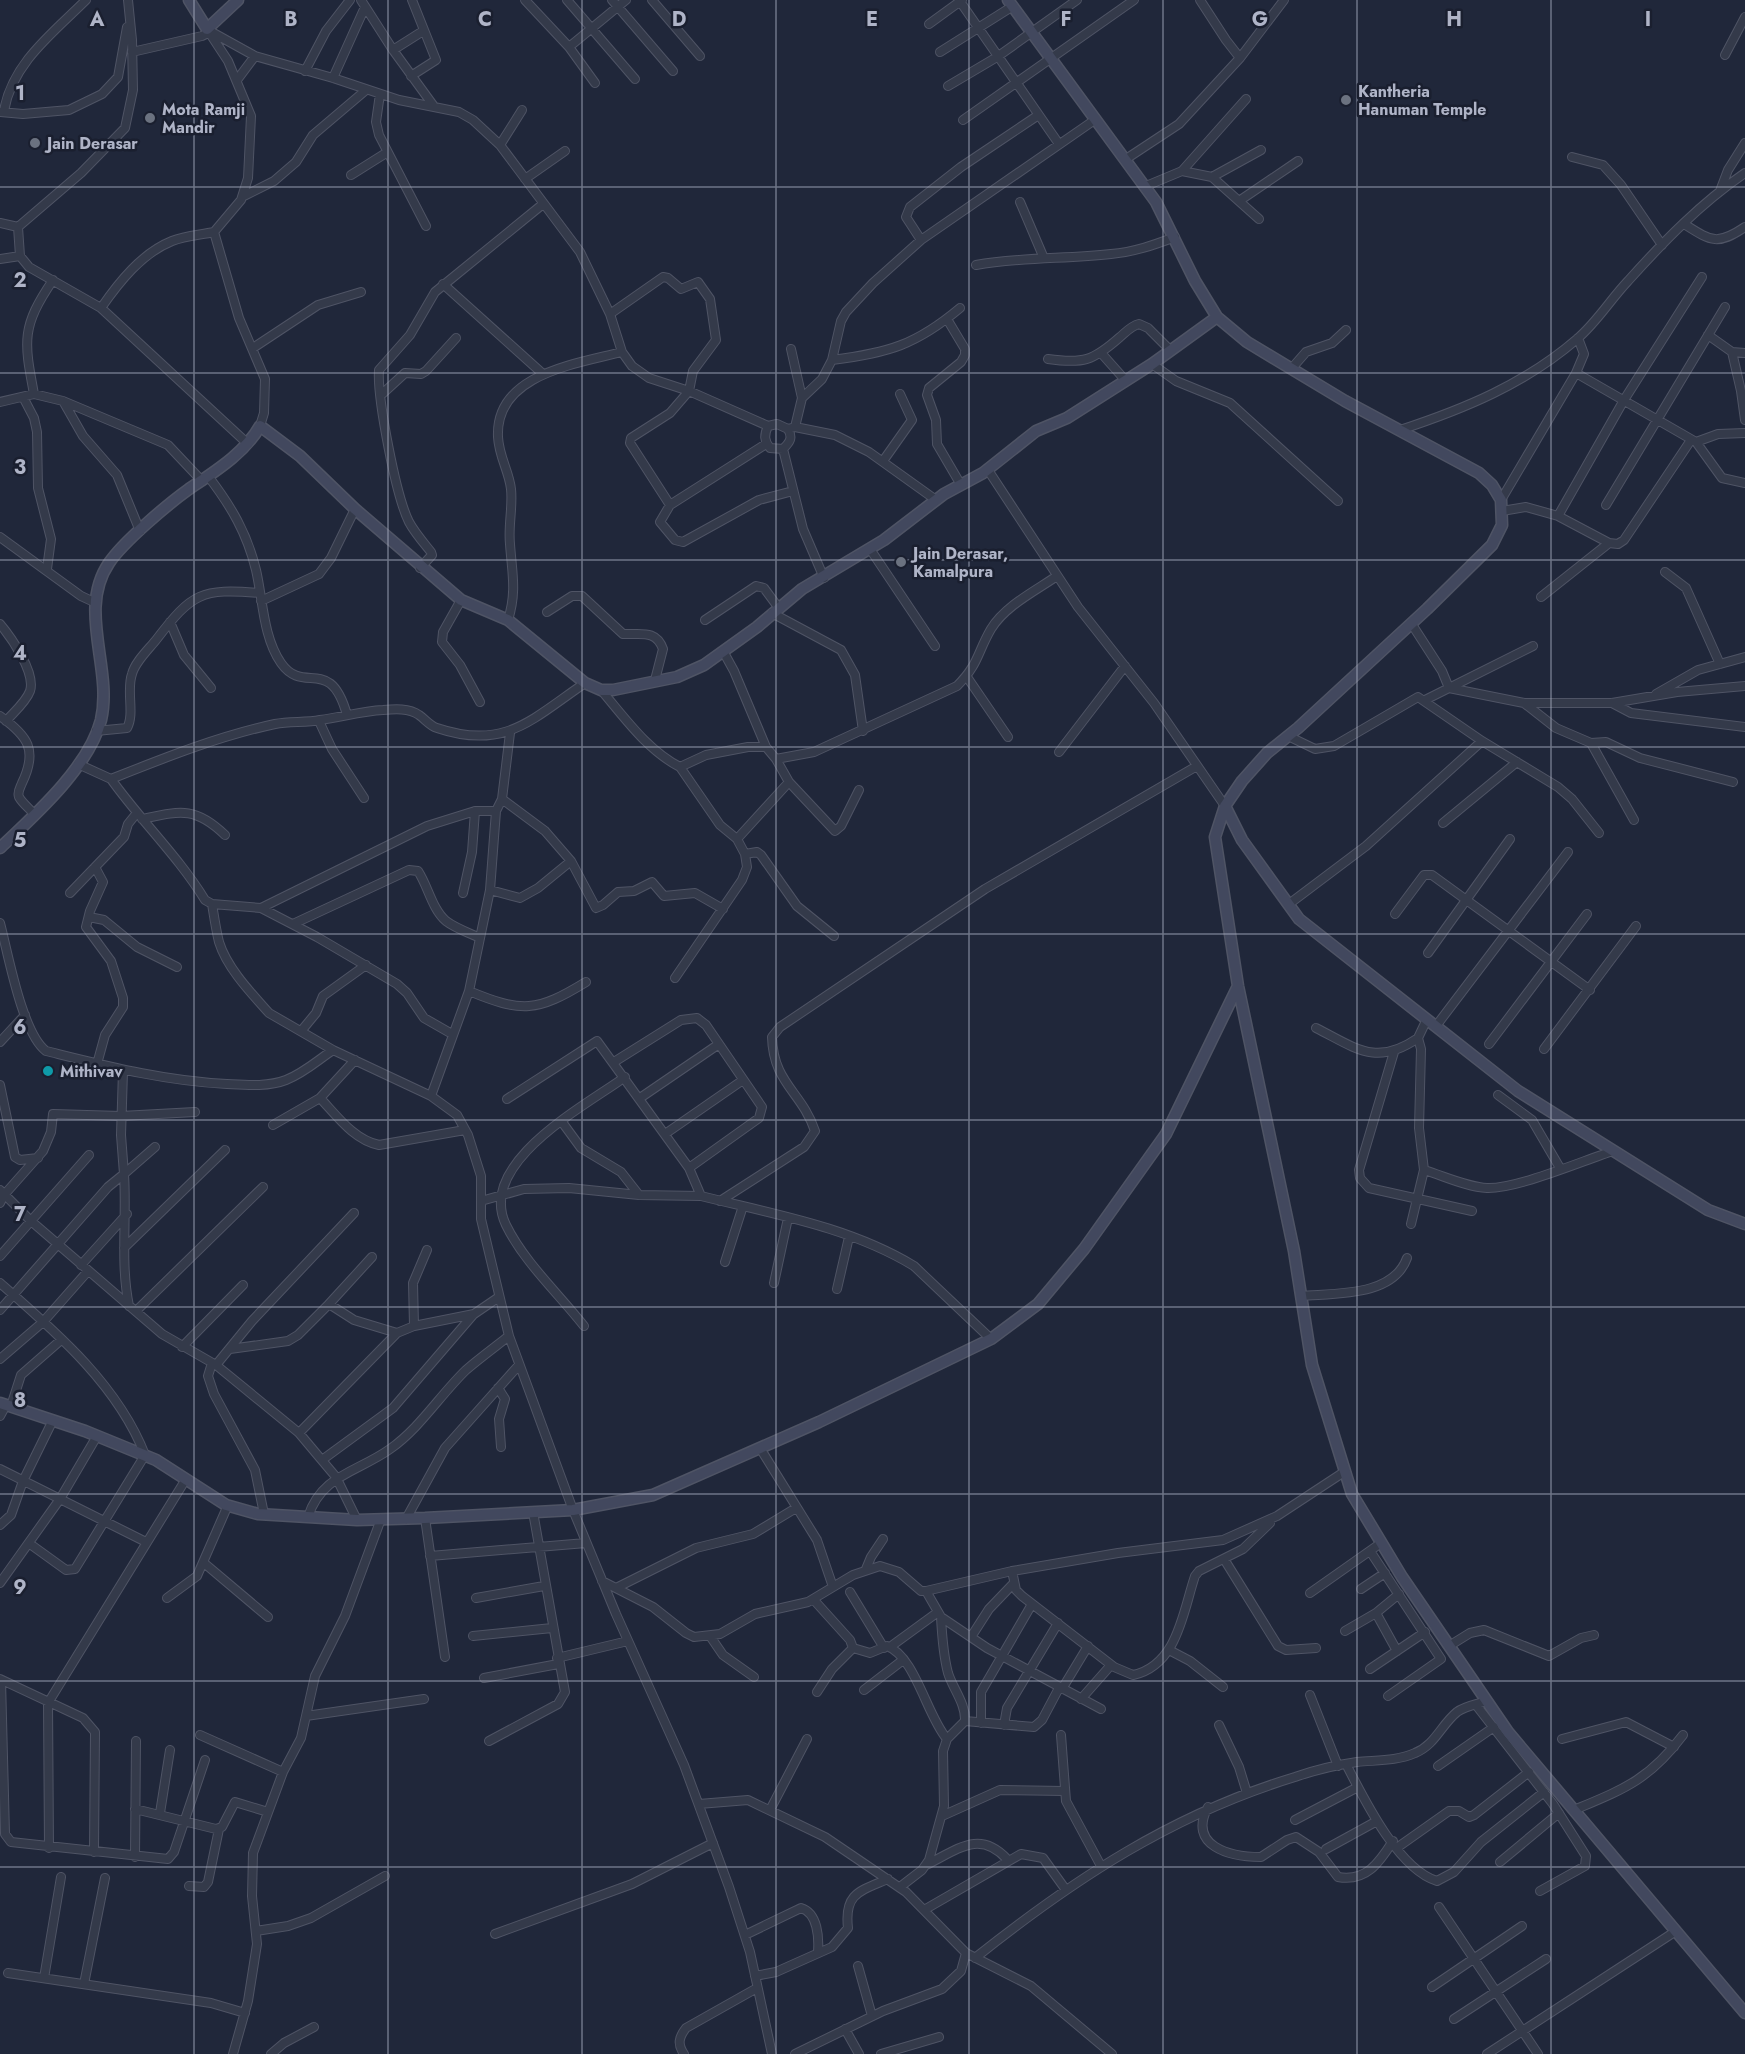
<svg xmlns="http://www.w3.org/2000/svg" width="1745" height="2054" font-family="Jost,sans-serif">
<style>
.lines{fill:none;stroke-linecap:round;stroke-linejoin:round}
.street-casing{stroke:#4f5465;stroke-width:10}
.secondary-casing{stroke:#4f5465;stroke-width:13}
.street{stroke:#343a4a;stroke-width:8}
.secondary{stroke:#42485e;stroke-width:10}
.grid{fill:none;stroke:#afb4c7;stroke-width:1.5;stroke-opacity:0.55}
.worship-dot{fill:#6b7280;stroke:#1a1f2f;stroke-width:2}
.culture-dot{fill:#0f9aa8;stroke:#1a1f2f;stroke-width:2}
.labels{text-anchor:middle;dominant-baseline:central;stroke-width:5;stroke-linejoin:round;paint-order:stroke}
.poi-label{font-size:16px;font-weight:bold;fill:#afb4c7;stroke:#1a1f2f;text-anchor:start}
.grid-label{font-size:20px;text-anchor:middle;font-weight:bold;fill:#afb4c7;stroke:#1a1f2f;stroke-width:5;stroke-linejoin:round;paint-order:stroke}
</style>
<rect width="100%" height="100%" fill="#20273a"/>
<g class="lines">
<defs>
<path id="street" d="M361 0 393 50 433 105
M525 0 569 47 595 83
M567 0 635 79
M612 0 673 71
M652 0 700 56
M959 0 1059 144
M1200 0 1226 40 1240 58
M929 24 962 0
M207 29 228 61 251 116 248 178 241 200 214 232 239 318 265 379 264 413 260 426
M208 30 255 56
M569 47 626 0
M393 50 423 31
M132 52 202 36 208 33 207 29
M940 52 1013 6
M1725 55 1745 17
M305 71 326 31 350 0
M411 76 436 60 412 0
M333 78 365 7
M237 80 255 56 333 78 399 100 459 112 473 120 500 145 580 252 610 314 622 352 632 366 649 378 689 391 768 426C764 435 764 441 770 448L783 449 803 529 824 578
M948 86 997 57 1077 0
M380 94 376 122 379 135 426 226
M4 111C12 63 54 32 86 0
M0 112 23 114 69 110 102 94 118 77 127 27
M963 120 1134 0
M500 145 522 110
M1572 157 1603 165 1621 185 1662 245
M1126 159 1179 124 1240 58 1284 0
M1182 171 1212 177 1259 219
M351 175 386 153
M1212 177 1261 150
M525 179 565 151
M1146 186 1182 171 1246 99
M1720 191 1728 170 1745 143
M242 197 274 181 296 162 313 135 366 90
M1239 201 1298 161
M1020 202 1043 256
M0 223 18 227
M1684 224C1711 241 1717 246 1745 227
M921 240 906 217 910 207 961 167 1037 116
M20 256 18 227 81 173 125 128 133 90 132 40 128 0
M20 256 29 267 101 308 248 444
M0 259 20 256
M976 265C1021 257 1066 259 1111 254 1134 252 1154 245 1175 237
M443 284 543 374
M101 308C119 282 142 253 172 241 185 236 200 235 214 232
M610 314 663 277 668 278 681 289 698 282 710 299 716 340 693 371 689 391 670 413 631 438 630 443 670 505 766 444
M947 319 965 349V355L961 362 929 388 927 395 936 420 937 444 961 485
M1708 335 1732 352 1741 391 1745 420
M1578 338 1584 354 1576 373 1696 442 1722 478 1745 483
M253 348 318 305 361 292
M791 349 802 398
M1732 352 1745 353
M1102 354 1126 381
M1048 359C1083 364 1093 361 1120 337 1126 332 1131 326 1139 324L1148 328 1170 350
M832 360C888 353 916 345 960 308
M1152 364 1176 381 1230 403 1338 501
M1292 368 1306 352 1332 343 1346 330
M34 394C24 341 21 327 53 280
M381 395 405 373 421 374 426 371 456 338
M23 397 34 418 37 432 38 488 51 539 47 569
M63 401 83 436 117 475 140 531
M0 402 34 394 63 401 168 445 202 481
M768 426 777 424 788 429 795 427 835 435 869 452 936 500
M795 427 802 398 822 379 832 360 841 321 846 312 873 283 921 240 1096 119
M1400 430C1464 409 1525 384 1577 339 1597 322 1610 300 1628 281 1663 242 1701 203 1745 173
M1696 442 1718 434 1745 433
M783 449C790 442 793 438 788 429
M883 461 912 420 900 394
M988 470 1078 607 1154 703 1225 806
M208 476C231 506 247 533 256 570 263 600 263 637 281 663 304 696 330 654 347 715
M1501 500 1576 373
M670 505 660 522 675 540 683 542 759 500 793 491
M1606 505 1725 307
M1502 511 1526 507 1558 516 1624 400 1702 277
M1558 516 1609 543 1618 544 1624 540 1691 440
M0 537 81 596 94 602
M870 549 935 646
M420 568 432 555 431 552C423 542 415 533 409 522 396 496 377 398 379 370L410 335 435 292 543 204
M1665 572 1686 588 1720 664
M1541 597 1609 543
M461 600 443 632 442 642 460 665 480 702
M261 601 319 574 331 558 355 509
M547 612 572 596H582L623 634C640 635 656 629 663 649L655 680
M772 613 841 650 855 675 863 731
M508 620C517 591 512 573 510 544 508 526 513 507 511 489 509 471 499 457 498 437 495 374 576 364 622 352
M705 620 756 586 764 588 778 607
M170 622 184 655 211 688
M1411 623 1442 671 1449 688 1524 703H1612L1677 692 1745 686
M0 624C11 637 36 673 30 691 26 702 14 712 6 721
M723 651 734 671 766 747
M967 677 1008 737
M601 690C625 718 647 750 680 767L706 755 748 747H766L776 759 814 752 957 686C979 664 977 653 991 629 1005 606 1035 591 1057 576
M1656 694 1698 670 1745 657
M1425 700 1533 646
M1524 703 1556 728 1591 743 1634 820
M1612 703 1631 713 1745 727
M0 716C28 736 38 750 22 783 20 788 17 792 19 797 22 803 30 809 35 815
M319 721 332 749 364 798
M96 731 127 728C135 714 126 690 132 674 135 662 148 650 156 640 192 593 201 588 260 593
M510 733 502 799 496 811 490 890 469 991 431 1096 457 1115 468 1135 481 1176V1219L509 1336 573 1510 616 1614 684 1765 729 1887 750 1952 772 2054
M1288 736 1315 749 1334 746 1418 697 1482 741 1558 787 1572 799 1599 833
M1591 743 1606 742 1640 758 1733 782
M1059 752 1125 666
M776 759 789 782 835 831 841 826 859 790
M78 764 111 779C164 758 219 736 275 724 290 721 306 723 320 720 342 717 362 711 383 710 395 709 409 708 419 715 425 719 430 726 437 728 505 751 532 719 585 683
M111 779C141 821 178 856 205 900L212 904 261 908 317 937 397 984 407 993 424 1018 452 1034
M502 799 545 831 571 861 596 908 603 905 618 892 634 891 652 882 664 896 695 893 723 909
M142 819C180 811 195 806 225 835
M1443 823 1517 762
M737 839 789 782
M745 854 757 852 761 855 797 906 834 936
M95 867 103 882 90 911 86 927 111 961 123 998V1007L105 1035 97 1064
M490 890 520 898 538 888 571 861
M70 893 124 837 128 824 136 814
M463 893 472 852 475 811
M212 904C214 916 216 930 219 942 227 968 251 993 269 1013L333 1050
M1289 904 1366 846 1482 741
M261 908 427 826 475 811H496
M1395 914 1424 875H1432L1590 990
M89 917 104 920 137 947 177 967
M0 923C8 953 22 1033 46 1051 107 1066 164 1081 227 1084 246 1085 268 1087 286 1080 304 1073 318 1060 333 1050L431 1096
M293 924 409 870 418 871C428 886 432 909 446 921 455 928 469 933 480 938
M1428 953 1510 839
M675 978 742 880 747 867 745 854 737 839 720 825 680 767
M469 991C522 1013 537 1012 586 982
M1436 1026 1568 852
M1316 1028C1356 1048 1376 1067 1418 1038
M302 1030 316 1013 323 996 366 965
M0 1042 25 1015
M1489 1044 1587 914
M1544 1049 1636 926
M1394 1052 1359 1170 1360 1178 1369 1188 1472 1211
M614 1062 681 1020 697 1018 706 1025 762 1107 759 1118 689 1168
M123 1071 121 1135 124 1174 155 1147
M0 1085 15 1157 20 1160 38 1158
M1498 1095 1532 1120 1560 1168
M320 1098C337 1116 354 1140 379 1145L465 1130
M640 1098 719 1044
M507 1099 597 1041 689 1168 701 1196C773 1214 850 1227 914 1266L991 1339
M562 1122 581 1148 621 1172 639 1195
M273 1125 320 1098 355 1060
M665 1134 743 1080
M1424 1170 1419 1128 1421 1049 1418 1038 1427 1019
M0 1190 31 1221 162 1334 216 1365 299 1433 336 1477 357 1520
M481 1201 524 1189 569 1188 639 1195 701 1196
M720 1201 804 1147 815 1131C802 1092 773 1083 772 1037L780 1027 985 889 1197 766
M0 1203 4 1195 43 1151 51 1132 53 1114 121 1116 195 1112
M1411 1224 1424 1170C1444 1176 1467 1187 1487 1188 1517 1189 1582 1161 1613 1151
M124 1248 225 1150
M0 1256 89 1155
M725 1262 743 1206
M81 1265 127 1214
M0 1283C56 1332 118 1385 145 1455L75 1569 66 1570 30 1544
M774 1283 788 1218
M837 1289 849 1237
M1301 1296C1335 1293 1393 1297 1407 1258
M329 1304 372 1257
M0 1310 108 1187 124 1174C127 1218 120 1262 129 1306
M136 1311 263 1187
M414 1326 413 1283 427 1250
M584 1326C559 1294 524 1262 506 1225 476 1163 585 1106 625 1077
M182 1347 243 1285
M230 1349 288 1341 298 1335 329 1304 354 1320 397 1333 414 1326 474 1314 499 1297
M0 1359 43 1322 88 1271
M212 1363 208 1376 214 1394 255 1470 264 1514
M216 1365 252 1321 354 1213
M498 1388 505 1399 499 1419 501 1447
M11 1406 21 1375 61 1340
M0 1416 6 1405
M299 1433 397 1333
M760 1448 817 1540 833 1587
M322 1460 393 1408 473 1315
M0 1469 146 1542
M308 1517C321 1475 358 1472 390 1449 420 1428 440 1395 466 1370 480 1358 495 1347 509 1336
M425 1518 445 1657
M406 1519 445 1448 519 1365
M0 1525 11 1515 23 1481 53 1420
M1370 1551 1441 1659 1388 1696
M430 1556 586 1543
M1224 1559 1278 1646 1286 1650 1316 1648
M204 1563 268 1617
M866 1569 871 1557 883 1539
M1012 1571 1016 1590 1022 1596 1114 1667 1133 1675C1178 1665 1183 1611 1195 1576L1199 1571 1243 1549 1270 1523
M602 1581 653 1607 686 1633 694 1637 720 1634 755 1614 808 1602 853 1575 880 1566 899 1572 921 1591H926L1012 1571 1118 1553 1223 1540 1277 1516 1344 1472
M0 1583 60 1499 97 1436
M616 1588 696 1548 753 1534 796 1508
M1361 1589 1385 1573
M926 1591 941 1617 987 1648 1101 1709
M850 1592 884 1648
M1310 1593 1381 1543
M167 1598 197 1576 228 1505
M476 1598 544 1586
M813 1599 850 1640 853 1648 832 1669 817 1692
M1345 1631 1376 1613
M473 1636 552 1628
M710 1636 723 1655 754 1677
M971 1637 989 1609 1013 1584
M1449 1646 1470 1633 1484 1630 1549 1656 1581 1638 1594 1635
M890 1647 938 1612
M853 1648 870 1653 887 1646C915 1656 927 1716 947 1739
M1169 1650 1190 1661 1223 1687
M1397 1651 1376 1613 1399 1594
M557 1658 628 1641
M1370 1669 1425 1632
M484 1678 558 1664
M0 1679 83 1718 95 1732 94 1852
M1 1680 5 1834 11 1842 168 1859 174 1852 205 1760
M1062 1689 1088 1646
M864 1690 903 1660
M1310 1695 1338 1766
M1081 1699 1111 1665
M1476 1705 1553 1804 1586 1856 1585 1866 1540 1891
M306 1716 424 1699
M965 1721 1034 1727 1042 1720 1059 1688
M981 1723V1692L1032 1604
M1004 1725 1007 1708 1058 1623
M1219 1725 1239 1767 1247 1793
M200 1735 283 1772
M1061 1735 1066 1801 1101 1866
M1562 1739 1626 1722 1674 1747
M489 1741 558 1704 565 1692 533 1512
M1346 1764C1364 1799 1398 1869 1437 1881L1454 1872 1481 1842 1544 1792
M1438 1766 1494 1727
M699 1804 748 1800 825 1837 906 1892 966 1953 1031 1986 1112 2054
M1208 1807C1187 1846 1230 1857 1261 1857L1287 1840 1296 1837 1319 1852 1338 1877C1366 1882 1379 1863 1393 1841
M135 1809 216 1829 222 1827 235 1802 268 1812
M770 1810 807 1739
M1574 1810C1624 1789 1649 1780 1683 1735
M160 1813 170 1750
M942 1816 1000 1790 1064 1791
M1295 1820 1358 1787
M1398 1847 1449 1811H1459L1469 1817 1474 1815 1529 1772
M49 1848 48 1703 186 1479
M1326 1849 1377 1821
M135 1857 136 1741
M1500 1862 1559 1813
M926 1865C957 1850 979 1829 1007 1859
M189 1886 204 1887 208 1882 219 1829
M900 1887 922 1870 929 1860 944 1806 943 1751 947 1739 965 1721C966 1704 953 1689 948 1673 943 1654 942 1636 941 1617
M1439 1907 1538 2054
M924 1910 1021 1854 1043 1858 1066 1890
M256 1931 288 1926 311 1918 385 1876
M495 1934 632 1884 713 1843
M745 1935 801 1908C818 1913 819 1938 818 1952
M975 1958C1074 1879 1173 1814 1295 1777 1315 1770 1336 1765 1357 1762 1377 1760 1397 1761 1415 1753 1435 1745 1441 1725 1457 1712 1465 1706 1478 1704 1487 1701
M858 1966 872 2016
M8 1973 211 2003 245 2013
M755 1976 776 1972 832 1947 848 1928C844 1893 860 1891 888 1879
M44 1978 61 1877
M84 1984 105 1878
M1432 1987 1522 1926
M1454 2019 1546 1959
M845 2029 859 2054
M233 2054 248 2001 257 1944 252 1896 253 1853 283 1772 301 1738 315 1676 345 1616 381 1519
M271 2054 284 2043 314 2027
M684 2054C677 2044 679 2037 686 2028L757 1988
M795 2054 883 2011 942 1989 961 1971 966 1953
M881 2054 939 2037
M1487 2054 1676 1931"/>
<path id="secondary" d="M189 0 207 29 238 0
M1008 0 1156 202 1195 281 1217 317 1247 342 1345 401 1479 473 1492 485 1501 500 1502 525 1492 545 1427 609 1298 728 1267 753 1242 781 1225 806 1215 837 1238 986 1294 1251 1312 1365 1352 1494 1402 1577 1508 1732 1745 2013
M1225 806 1242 840 1299 919 1518 1091 1708 1210 1745 1224
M0 848C35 815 89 767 101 720 113 668 77 610 109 563 123 542 168 504 189 489 214 472 245 453 260 426L300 456 355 509 461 600 508 620 585 683 601 690H613L677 677 704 665 757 627 802 589 884 540 944 494 983 473 1036 431 1067 418 1152 364 1217 317
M0 1403 85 1431 156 1460 226 1505 258 1514 357 1520 425 1518 573 1510 653 1495 819 1422 991 1339 1038 1304 1084 1249 1166 1134 1238 986"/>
</defs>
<use href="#street" class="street-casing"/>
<use href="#secondary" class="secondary-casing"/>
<use href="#street" class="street"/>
<use href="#secondary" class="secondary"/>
</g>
<path class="grid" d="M194 0V2054M388 0V2054M582 0V2054M776 0V2054M969 0V2054M1163 0V2054M1357 0V2054M1551 0V2054M0 187H1745M0 373H1745M0 560H1745M0 747H1745M0 934H1745M0 1120H1745M0 1307H1745M0 1494H1745M0 1681H1745M0 1867H1745"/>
<g class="worship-dot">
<circle cx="1346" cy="100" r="6"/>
<circle cx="150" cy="118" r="6"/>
<circle cx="35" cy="143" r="6"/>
<circle cx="901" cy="562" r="6"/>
</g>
<circle class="culture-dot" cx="48" cy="1071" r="6"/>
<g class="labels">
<g class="poi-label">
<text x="1358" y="91">Kantheria<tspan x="1358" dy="18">Hanuman Temple</tspan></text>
<text x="162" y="109">Mota Ramji<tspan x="162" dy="18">Mandir</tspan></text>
<text x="47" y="143">Jain Derasar</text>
<text x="913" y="553">Jain Derasar,<tspan x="913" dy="18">Kamalpura</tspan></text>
<text x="60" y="1071">Mithivav</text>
</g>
</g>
<g class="grid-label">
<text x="97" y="26">A</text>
<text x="291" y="26">B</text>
<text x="485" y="26">C</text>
<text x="679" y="26">D</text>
<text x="872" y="26">E</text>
<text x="1066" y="26">F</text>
<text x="1260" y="26">G</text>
<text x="1454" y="26">H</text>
<text x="1648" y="26">I</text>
<text x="20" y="100">1</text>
<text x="20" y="287">2</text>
<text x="20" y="474">3</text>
<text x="20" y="660">4</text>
<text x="20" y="847">5</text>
<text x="20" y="1034">6</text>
<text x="20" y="1221">7</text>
<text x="20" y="1407">8</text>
<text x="20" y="1594">9</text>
</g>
</svg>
